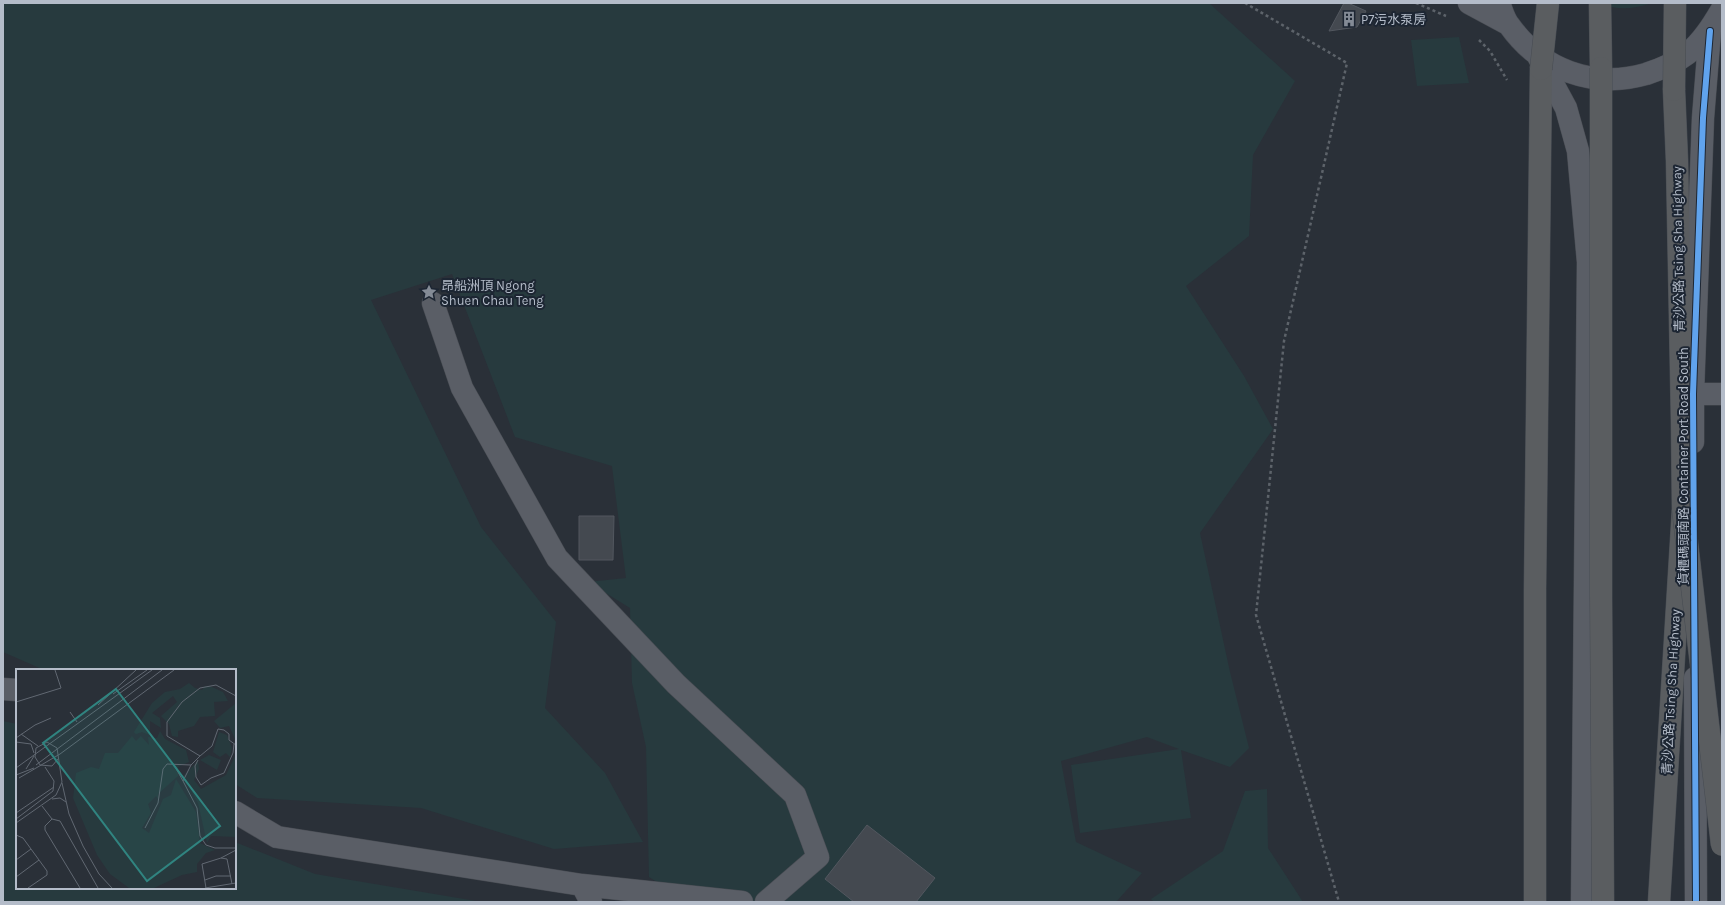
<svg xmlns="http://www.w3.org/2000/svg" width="1725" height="905" font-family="Karla,'Noto Sans TC',sans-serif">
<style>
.green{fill:#273a3e}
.building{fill:#444950;stroke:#52575f}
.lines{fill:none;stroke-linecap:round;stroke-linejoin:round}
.minor-casing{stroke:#484c53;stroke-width:23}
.highway-casing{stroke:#474c53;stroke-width:23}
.path{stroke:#5d636a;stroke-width:2.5;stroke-dasharray:3 3;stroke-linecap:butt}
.minor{stroke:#5a5e66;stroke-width:22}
.highway{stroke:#5a5d60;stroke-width:22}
.highway-bridge-casing{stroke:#474c53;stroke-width:23;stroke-linecap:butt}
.highway-bridge{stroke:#5a5d60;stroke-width:22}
.cycleway-casing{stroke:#1d2633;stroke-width:8}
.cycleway{stroke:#60a3ed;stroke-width:6}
.labels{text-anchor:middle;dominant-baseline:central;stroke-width:4;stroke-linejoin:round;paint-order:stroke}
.poi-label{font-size:13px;fill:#b4bcc9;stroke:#1d2633;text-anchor:start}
.street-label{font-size:13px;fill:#b4bcc9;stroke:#1d2633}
.inset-road{fill:none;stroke:#616872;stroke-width:1}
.view{fill:#308480;fill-opacity:0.15;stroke:#308480;stroke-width:2}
.inset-edge{fill:none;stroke:#b4bcc9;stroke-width:2}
</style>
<rect width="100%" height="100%" fill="#2a3038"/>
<path class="green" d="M3 3H1209L1295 81 1253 155 1249 236 1186 286 1244 376 1273 429 1200 533 1230 672 1249 748 1230 767 1181 750 1191 818 1080 833 1071 765 1179 749 1147 737 1061 761 1076 842 1142 873 1116 902H689L649 877 646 747 632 683 630 608 588 582 626 578 612 466 515 437 452 274 371 300 481 527 556 622 545 708 605 773 643 842 554 849 421 808 257 798 235 784V670H44L3 652Z
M1599 3H1652C1634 9 1617 11 1599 3Z
M1459 37 1469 83 1417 86 1411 40Z
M3 721 17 724V888H235V842L315 874 482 902H3Z
M1267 789 1268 848 1303 902H1154L1151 899 1223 851 1245 791Z"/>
<path class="building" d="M1344 3H1348L1366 11 1357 27 1329 31Z
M579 516H614L613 560H579Z
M867 825 935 878 916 902H854L825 879Z"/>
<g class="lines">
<defs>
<path id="minor" d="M1469 3 1508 24
M1499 3C1502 10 1504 19 1509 25 1541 70 1593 89 1646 74 1661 69 1674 64 1687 54 1702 42 1712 26 1722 9
M1538 56 1566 108 1578 151 1588 262 1582 902
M433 303 462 388 557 558 676 684 795 795 818 857 766 902
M1693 394H1722
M1693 442V394L1703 118 1710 31
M1695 678 1696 902
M3 689 17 690
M235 812 277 837 582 885 591 902
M582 885 742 902"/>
<path id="highway" d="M1600 3 1601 68
M1535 902V590L1541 69
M1659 902 1683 509 1682 421 1677 161 1674 90"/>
</defs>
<use href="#minor" class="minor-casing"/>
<use href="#highway" class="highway-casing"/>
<path class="path" d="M1245 3 1347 63 1284 341 1256 615 1339 902
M1416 3 1446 16
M1479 40 1490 51 1507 80"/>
<use href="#minor" class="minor"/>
<use href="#highway" class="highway"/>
<defs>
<path id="highway-bridge" d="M1601 68V596L1603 902
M1541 69 1548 3
M1674 90 1675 3
M1683 509 1722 845"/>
</defs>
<use href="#highway-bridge" class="highway-bridge-casing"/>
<use href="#highway-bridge" class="highway-bridge"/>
<defs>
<path id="cycleway" d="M1696 902 1693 394 1703 118 1710 31"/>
</defs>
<use href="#cycleway" class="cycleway-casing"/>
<use href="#cycleway" class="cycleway"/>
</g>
<defs>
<symbol id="building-bare" viewBox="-9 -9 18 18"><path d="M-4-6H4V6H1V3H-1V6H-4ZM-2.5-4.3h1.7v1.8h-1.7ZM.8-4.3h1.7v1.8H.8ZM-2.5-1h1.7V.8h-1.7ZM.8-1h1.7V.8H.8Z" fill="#848b96" stroke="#1d2633" stroke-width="2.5" paint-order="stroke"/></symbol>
<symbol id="sight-bare" viewBox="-9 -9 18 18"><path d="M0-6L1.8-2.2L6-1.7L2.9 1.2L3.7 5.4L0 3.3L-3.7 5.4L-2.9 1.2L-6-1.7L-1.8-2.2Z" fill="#848b96" stroke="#1d2633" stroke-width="2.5" paint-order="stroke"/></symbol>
</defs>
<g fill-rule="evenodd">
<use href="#building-bare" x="1338" y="8" width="22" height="22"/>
<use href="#sight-bare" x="418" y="281" width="22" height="22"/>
</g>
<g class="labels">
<g class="poi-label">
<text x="1361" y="19">P7污水泵房</text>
<text x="441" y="285">昂船洲頂 Ngong<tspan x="441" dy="15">Shuen Chau Teng</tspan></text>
</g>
<g class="street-label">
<text transform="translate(1678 249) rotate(-91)">青沙公路 Tsing Sha Highway</text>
<text transform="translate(1683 466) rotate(-90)">貨櫃碼頭南路 Container Port Road South</text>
<text transform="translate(1671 692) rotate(-87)">青沙公路 Tsing Sha Highway</text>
</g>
</g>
<g transform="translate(16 669)">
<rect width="220" height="220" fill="#2a3038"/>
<path d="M173 14 179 19 186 21 189 17 196 18 207 23 212 32 198 33 199 47 184 48 178 57 162 62V68L156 67 153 55 145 47 161 33 157 27 136 44 144 49 145 59 134 52V66L126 63 120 65 118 63 136 34 149 23 164 20ZM220 34V72L213 57 204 59 198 52ZM144 62 149 70 170 81 173 93 162 98V107L142 125V130L140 127 132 135 135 144 126 159 133 164 147 130 155 126 160 110 180 143 184 174 199 181 190 184 181 195V203L166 206 138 219H113L94 205 81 186 57 129 60 104 75 98 83 100 89 84H102L116 67 120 72 125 67 133 76 132 68 141 69ZM203 63 211 66 216 79 214 88 210 84 204 88 197 83ZM220 85V168L195 167 191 174 182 134 167 107 182 92 183 100 178 111 185 120 210 106ZM193 86 205 91 201 101 184 91Z" fill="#273a3e"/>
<path class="inset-road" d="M97 25 131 1M220 27 200 16 184 19 166 33 151 53V67L184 87 196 77 202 60 208 61 213 65V71L220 76M0 33 45 19 39 1M82 36 120 1M54 43 61 53M5 65 22 77M0 69 19 56 35 49M0 73 15 75 18 84M184 87 175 96 167 112 181 139 184 167 190 176 199 179H220M182 91 179 97 180 108 185 116 195 109 208 104 217 84 218 75M20 96 146 1M158 96 167 112M0 99 136 1M10 100 18 87M0 106 18 99M3 109 44 85 158 1M46 114 53 145 67 177 83 205 96 219M36 130 44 129 50 133M26 137 36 150 44 152 82 219M0 144 38 118M0 150 37 122 38 112 29 98M36 150 29 157V161L64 219M0 154 40 126 46 113 41 79 31 73 20 79 19 88 24 96 36 97 42 90M129 159 142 134 147 100 151 95 175 96M0 166 7 169 31 202V206L12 219M205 189 220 181M0 191 15 180M0 208 23 191M189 211 200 207H215M189 219 220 214M190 219 186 195 205 189 211 190 216 215"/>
<path class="view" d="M100 20 204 157 131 212 27 74Z"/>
<rect width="220" height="220" class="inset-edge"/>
</g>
<rect width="1725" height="905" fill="none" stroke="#b4bcc9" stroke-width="8"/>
</svg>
